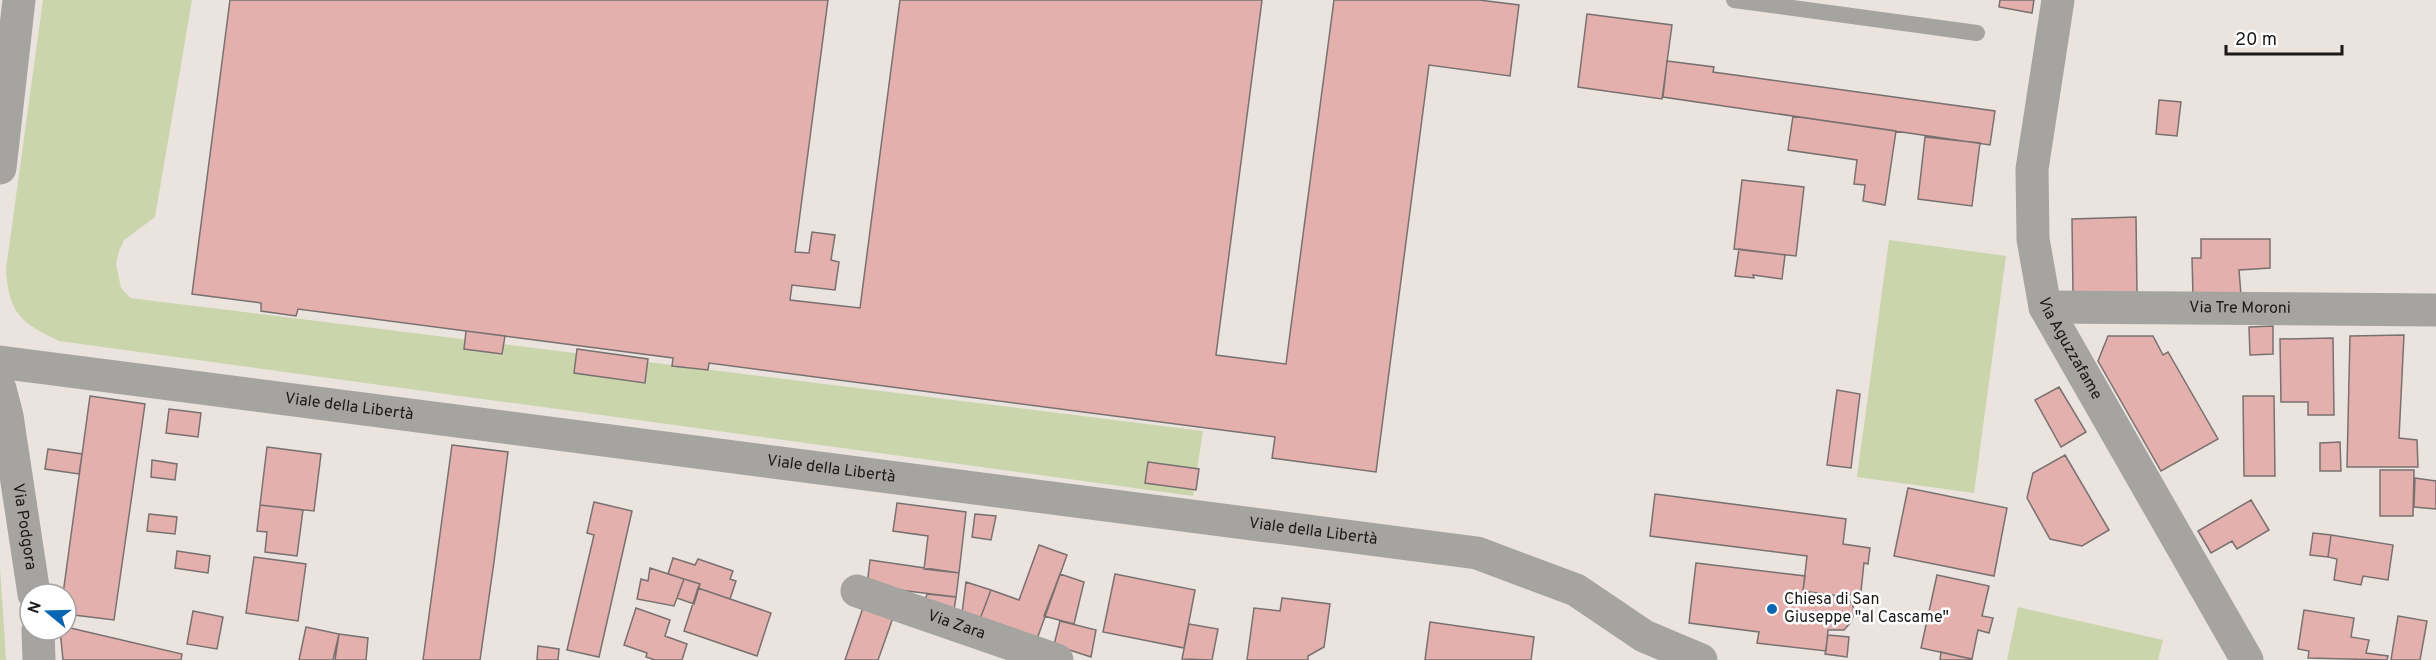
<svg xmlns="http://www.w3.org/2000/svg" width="2436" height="660" font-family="Overpass,sans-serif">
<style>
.green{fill:#cad5ac}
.building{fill:#e4b0ad;stroke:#797170;stroke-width:1.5}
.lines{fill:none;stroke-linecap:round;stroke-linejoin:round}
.service{stroke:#a5a4a1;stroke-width:16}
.minor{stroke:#a5a4a1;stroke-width:33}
.poi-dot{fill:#0a65b2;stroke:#fff;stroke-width:2}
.labels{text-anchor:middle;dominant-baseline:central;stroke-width:5;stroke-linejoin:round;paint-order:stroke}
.street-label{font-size:16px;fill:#1b1917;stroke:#fff}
.poi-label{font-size:16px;fill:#1b1917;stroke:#fff;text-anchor:start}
</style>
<rect width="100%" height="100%" fill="#eae3de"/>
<path class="green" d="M43 0H192L155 217 124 240 119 251 116 264 121 288 130 298 1203 431 1193 496 59 341C20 322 9 314 6 269Z
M1889 240 2006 256 1974 493 1857 477Z
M0 567 6 660H0Z
M2018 607 2163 640 2158 660H2007Z"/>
<path class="building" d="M230 0H828L795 252 809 253 812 232 835 235 831 260 839 262 835 290 792 285 790 300 860 308 900 0H1262L1216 355 1286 364 1334 0H1479L1519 5 1510 76 1429 65 1376 472 1272 458 1275 437 709 363 708 370 672 366 673 358 298 309 296 316 261 311V303L192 294Z
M2000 0H2034L2032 13 1999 7Z
M1587 14 1672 25 1662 99 1578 87Z
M1667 61 1714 67 1713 72 1995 111 1990 145 1663 97Z
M2159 100 2181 102 2177 136 2156 134Z
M1793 116 1896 131 1885 205 1863 201 1865 185 1854 184 1857 160 1788 150Z
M1925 137 1980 143 1972 206 1918 199Z
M1742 180 1804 187 1796 256 1734 249Z
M2136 217 2137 293 2073 294 2072 219Z
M2201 239H2270V268L2239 270 2241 295 2193 296 2192 258H2201Z
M1739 249 1785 255 1782 279 1753 275 1754 278 1735 276Z
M2273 326V354L2250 355 2249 327Z
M466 331 505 336 502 354 464 349Z
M2404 335 2399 438 2417 440 2418 467H2347L2350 336Z
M2108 336H2153L2163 355 2168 352 2218 439 2161 471 2098 361Z
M2333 338 2334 415H2308V402H2281L2280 339Z
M577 349 648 359 645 383 574 373Z
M2059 387 2086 432 2061 447 2035 400Z
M1837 390 1860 394 1851 468 1827 465Z
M90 396 145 404 114 620 66 614V594H63Z
M2243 396H2274L2275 476H2244Z
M169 409 201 413 198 437 166 433Z
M2340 442 2341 471H2320V443Z
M452 445 508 452 494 562 480 660H423Z
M267 447 321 454 314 511 260 505Z
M48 449 82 454 79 474 45 469Z
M2065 455 2109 530 2082 546 2050 539 2027 498 2033 473Z
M152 460 177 464 175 480 151 477Z
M1148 462 1199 469 1196 490 1145 483Z
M2380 470H2414L2413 516H2380Z
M2415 478 2436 481V509L2414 507Z
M1908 488 2007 508 1994 576 1894 556Z
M1655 494 1846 519 1843 544 1870 548 1868 564 1864 563 1861 591H1855L1847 597 1803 591 1807 556 1650 536Z
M2251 500 2269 530 2237 549 2232 541 2211 553 2198 531Z
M594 502 632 511 599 657 567 650 594 535 587 533Z
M897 503 966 512 959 573 924 569 928 536 893 531Z
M260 505 303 510 297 556 265 552 267 532 257 531Z
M149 514 177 517 175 534 147 531Z
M975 514 996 516 991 540 972 537Z
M2313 533 2331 535 2328 557 2310 555Z
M2331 535 2393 545 2388 580 2363 576 2361 585 2334 580 2337 559 2328 557Z
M1039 545 1067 555 1037 639 980 619 991 590 1019 600Z
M177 551 210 556 208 573 175 568Z
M254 557 306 564 298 621 246 613Z
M673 558 695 565 698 559 733 571 730 579 736 581 730 599 698 588 700 584 668 574Z
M870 560 959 573 956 597 867 586Z
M1696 563 1805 576 1803 591 1847 597 1853 605 1854 613 1851 622 1844 630H1828L1826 651 1757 643 1759 632 1689 623Z
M650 568 684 579 674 606 637 599 641 579 648 581Z
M1060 574 1084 582 1074 624 1044 616Z
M1115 574 1195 590 1184 648 1103 632Z
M1937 575 1989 586 1982 616 1993 618 1989 633 1978 630 1972 659 1921 648Z
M684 579 700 584 694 604 677 598Z
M966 582 991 590 980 619 962 613Z
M698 588 771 613 757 656 684 631Z
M927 594 956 597 954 610 925 600Z
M1282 598 1330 604 1324 647 1308 656V660H1247L1254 608 1280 611Z
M865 602 895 612 878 660H845Z
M636 608 670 620 665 636 687 644 682 660H655L646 657 647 653 624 645Z
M2304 610 2354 618 2351 637 2369 640 2366 653 2388 656 2387 660 2308 658 2309 651 2298 649Z
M193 611 223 617 217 649 187 644Z
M2398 616 2427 621 2420 660H2391Z
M1060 621 1096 630 1091 657 1054 645Z
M1430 622 1534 637 1531 660H1425Z
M1189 624 1218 629 1212 660 1182 659Z
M66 627 182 654 181 660H63L60 630H66Z
M306 627 339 634 333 660H299Z
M339 634 368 638 366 660H335Z
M1828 635 1849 637 1847 657 1825 654Z
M538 646 559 649 558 660H537Z
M1941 652 1972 659V660H1940Z"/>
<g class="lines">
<path class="service" d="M1734 0 1977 33"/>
<g class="minor">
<path id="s1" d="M2058 0 2032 169 2033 239 2045 307 2247 660"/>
<path d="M0 168 19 0"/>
<path id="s2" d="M2045 307 2436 310"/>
<path id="s3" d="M0 362 1477 553 1576 590 1644 636 1701 660"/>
<path id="s4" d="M0 389 7 416 34 594"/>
<path id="s5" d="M857 591 1057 660"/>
<path d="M38 630 39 660"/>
</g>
</g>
<circle class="poi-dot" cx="1772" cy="609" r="6"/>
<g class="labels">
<g class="street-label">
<text stroke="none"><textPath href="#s2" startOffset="195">Via Tre Moroni</textPath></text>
<text stroke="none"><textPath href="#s1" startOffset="358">Via Aguzzafame</textPath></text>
<text stroke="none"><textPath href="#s3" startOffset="352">Viale della Libertà</textPath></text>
<text stroke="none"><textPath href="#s3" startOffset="838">Viale della Libertà</textPath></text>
<text stroke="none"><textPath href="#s4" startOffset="140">Via Podgora</textPath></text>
<text stroke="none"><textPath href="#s3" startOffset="1324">Viale della Libertà</textPath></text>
<text stroke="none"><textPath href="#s5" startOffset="105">Via Zara</textPath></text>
</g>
<g class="poi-label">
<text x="1784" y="600">Chiesa di San<tspan x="1784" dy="18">Giuseppe "al Cascame"</tspan></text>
</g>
</g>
<g transform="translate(48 612) rotate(289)"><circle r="28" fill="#ffffff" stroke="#a4a3a2" stroke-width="1.5"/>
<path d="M0-4.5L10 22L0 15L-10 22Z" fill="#0a65b2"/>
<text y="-9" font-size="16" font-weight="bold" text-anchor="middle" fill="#1b1917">N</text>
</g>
<path d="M2226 45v9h116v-9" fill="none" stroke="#1b1917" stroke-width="3"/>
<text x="2235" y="45" font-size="18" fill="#1b1917" stroke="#ffffff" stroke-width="4.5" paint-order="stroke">20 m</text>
</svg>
